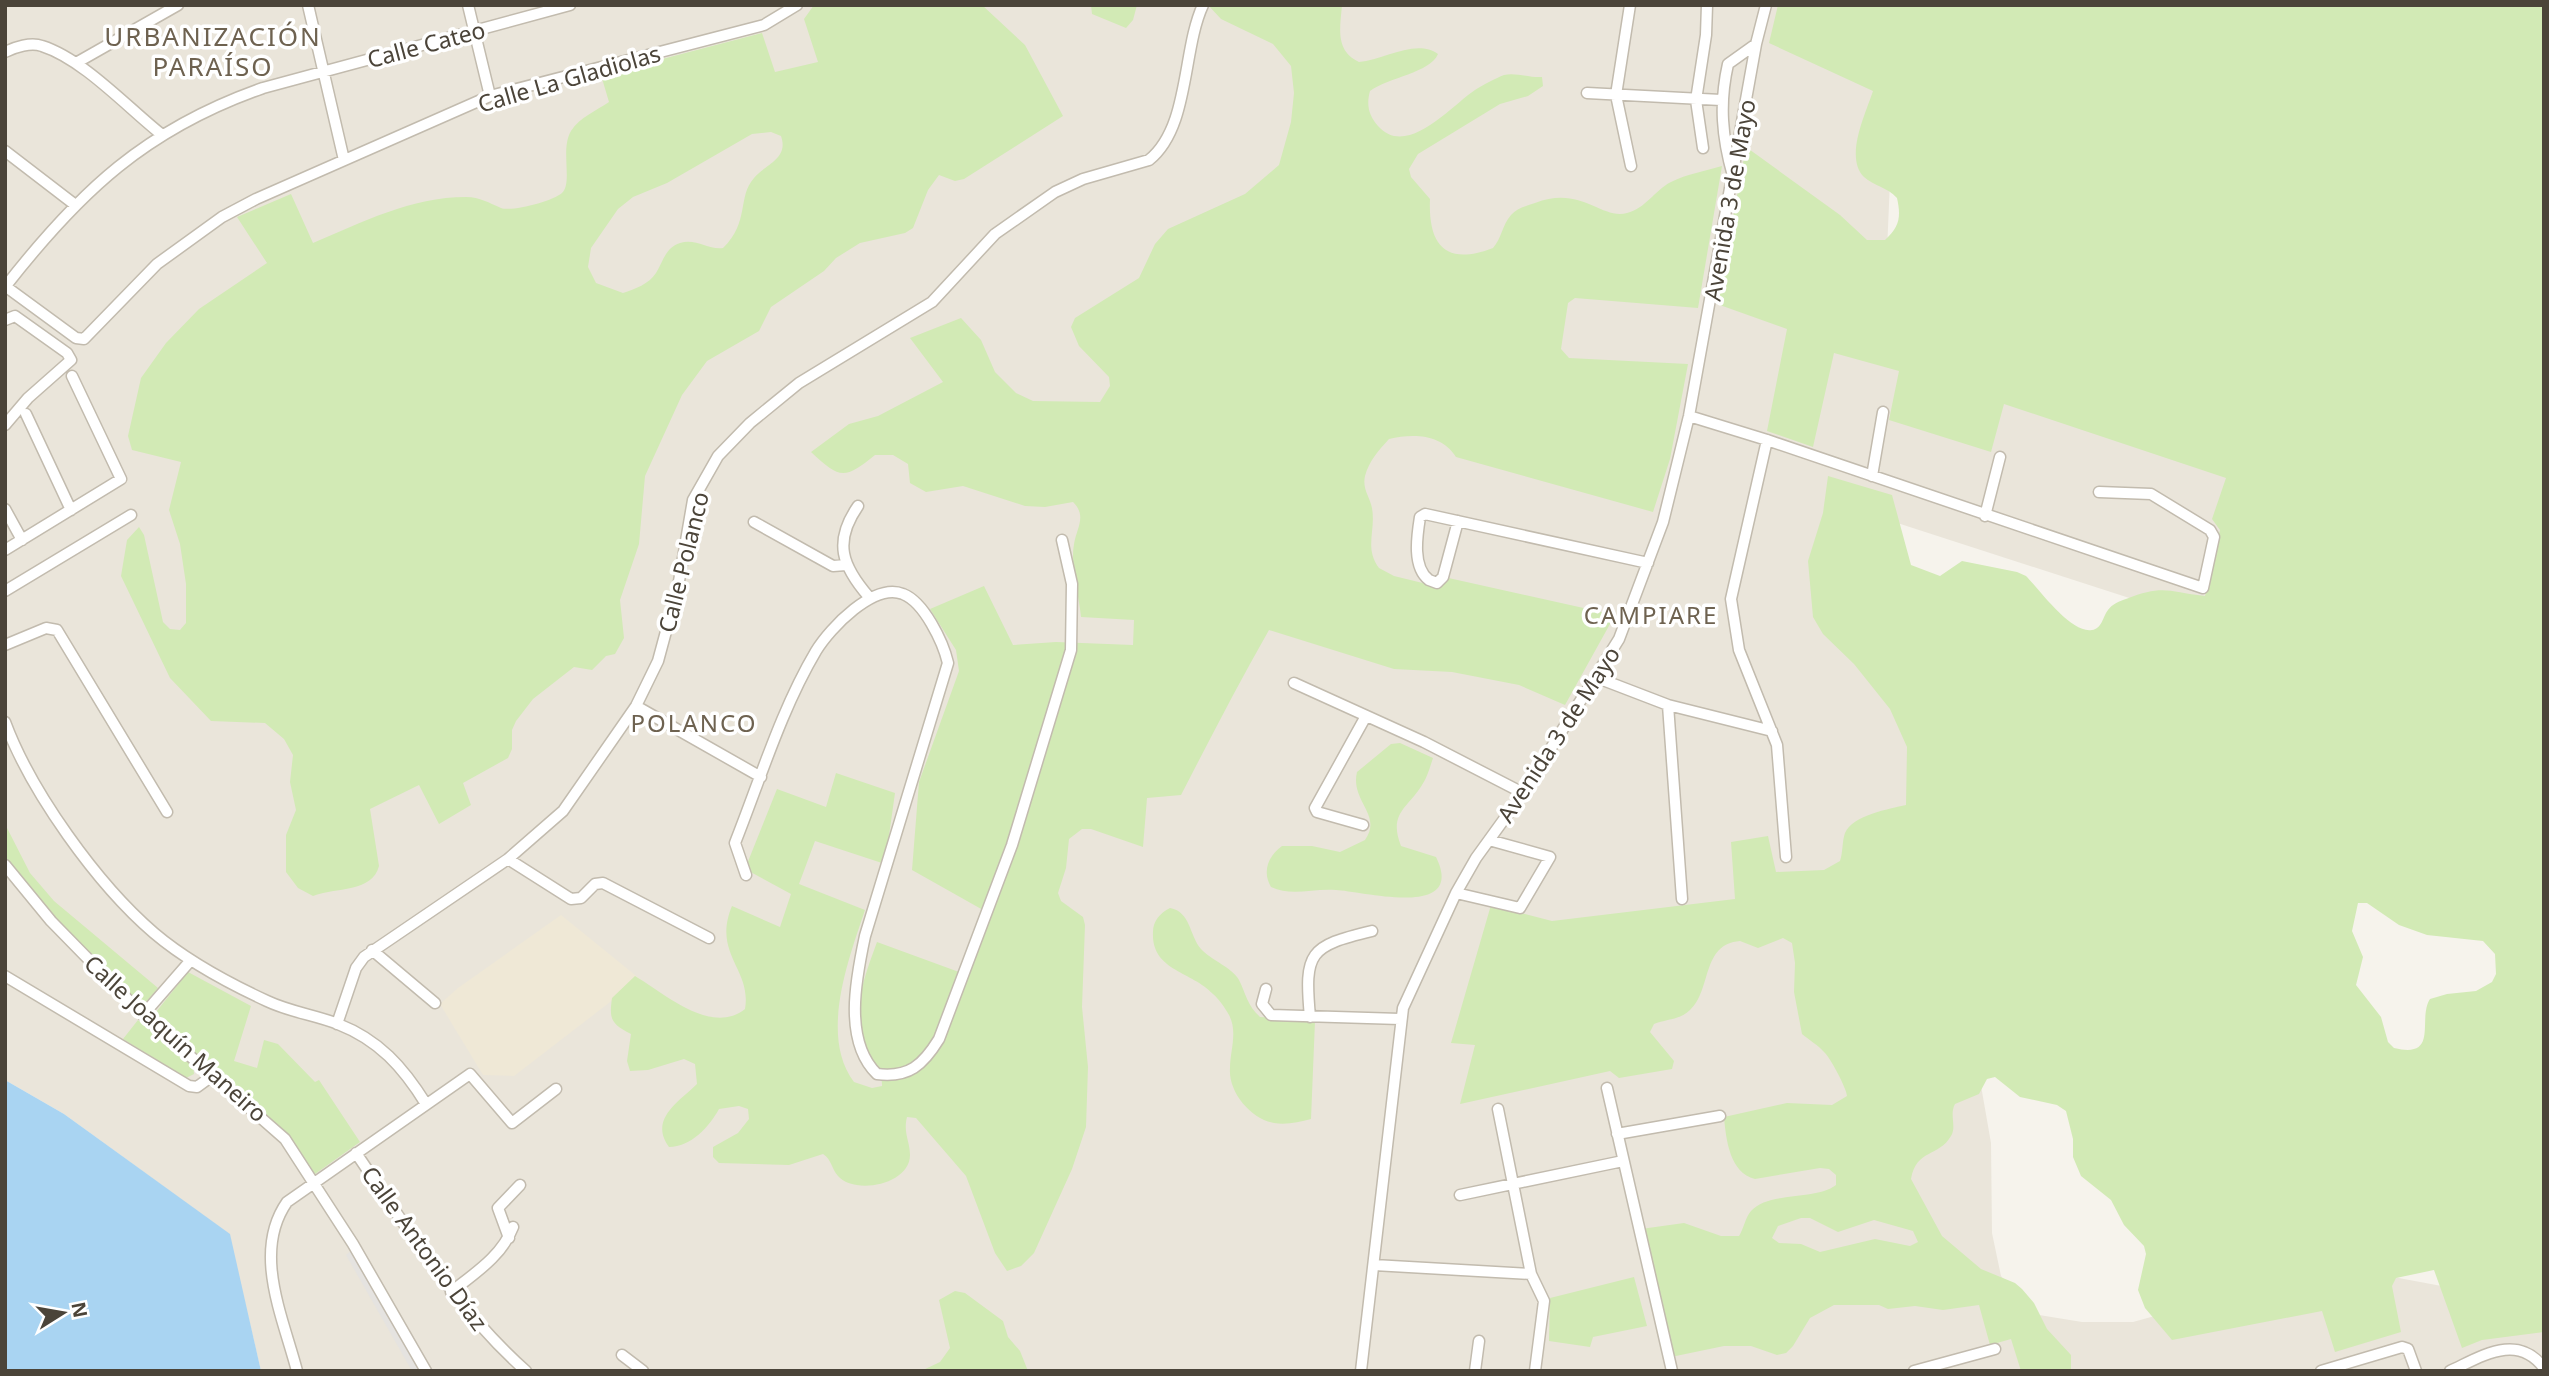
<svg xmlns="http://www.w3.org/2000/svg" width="2549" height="1376" font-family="'Noto Sans',sans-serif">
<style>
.residential{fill:#eae5da}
.education{fill:#efe8d6}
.green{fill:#d2eab5;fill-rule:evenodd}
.parking{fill:#e5e3e0}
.water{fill:#a9d4f2}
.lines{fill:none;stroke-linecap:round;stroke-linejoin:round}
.minor-casing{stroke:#c2bbae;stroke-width:13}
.minor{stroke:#fff;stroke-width:10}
.labels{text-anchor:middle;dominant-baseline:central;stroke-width:7;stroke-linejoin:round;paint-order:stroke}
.street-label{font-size:23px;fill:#4b4439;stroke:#fff}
.neighbourhood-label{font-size:24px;letter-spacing:2px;fill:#6e6250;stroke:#fff}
.quarter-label{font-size:26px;letter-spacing:2px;fill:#6e6250;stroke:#fff}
</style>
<rect width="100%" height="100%" fill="#f6f3ec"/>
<path class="residential" d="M5 5H1917L1893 112 1883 343 2265 479 2253 638 1848 507 1888 654 1961 971 1991 1143 1992 1233 2001 1276 2033 1314 2082 1322H2133L2205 1302 2388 1276 2544 1305V1371H261L229 1234 64 1114 5 1080Z"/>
<path class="education" d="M561 915 640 979 514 1076 483 1075 440 1004 458 988Z"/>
<path class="green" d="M814 5H982L1025 45 1063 116 964 179 955 181 939 175 928 190 913 228 905 233 860 243 836 258 824 271 771 307 759 331 707 361 682 395 645 476 639 544 620 600 624 638 615 654 606 656 592 670 574 667 533 699 516 721 512 730V749L508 758 463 783 471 805 439 824 419 785 370 809 379 866C372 893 336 887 313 896L298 888 286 872V835L296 810 290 782 293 755 284 739 265 723 211 721 170 678 121 576 127 540 139 527 144 535 163 622 170 629 180 630 186 623V584L180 544 169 510 181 462 132 450 128 436 141 378 166 343 199 309 267 263 237 217 291 194 313 243C363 222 411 197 466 197 480 197 489 203 501 208 512 212 553 201 562 193 573 183 560 149 571 131 580 117 596 111 609 102L601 75 762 33 775 72 818 62 804 19ZM771 132 781 136C789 159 766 164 754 178 737 197 750 222 723 248 708 250 696 238 680 243 665 248 663 262 656 273 649 284 635 289 623 293L596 283 588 267 591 248 618 209 633 197 667 183 752 134Z
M1091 5H1137L1133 20 1126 28 1092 14Z
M1208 5H1342C1340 28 1335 51 1359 62 1384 60 1416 38 1438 54 1430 73 1389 77 1370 91 1366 105 1369 116 1378 126 1407 159 1452 105 1475 90 1483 85 1496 78 1504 75 1515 72 1531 78 1542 77L1543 86 1528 96 1500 104 1418 154 1409 169 1411 177 1430 199C1428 246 1446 266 1493 248 1502 238 1502 225 1511 215 1517 208 1526 206 1535 203 1581 185 1601 220 1627 213 1645 209 1655 190 1671 182 1687 174 1705 171 1722 166L1698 308 1575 298 1568 303 1561 349 1569 358 1688 364 1670 459 1653 512 1456 457C1442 434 1413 433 1389 439 1379 450 1369 461 1365 476 1362 489 1370 497 1372 508 1376 531 1364 548 1379 568L1394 576 1439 587 1444 577 1615 615 1565 705 1519 685 1452 672 1394 669 1269 630C1238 684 1210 739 1181 795L1147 798 1143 847 1091 829H1082L1069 839 1066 868 1058 893 1061 901 1083 917 1085 925 1082 1007 1088 1067 1086 1127 1072 1169 1034 1253 1021 1266 1007 1271 995 1253 966 1176 916 1118 907 1117C903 1133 910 1141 910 1155 910 1185 854 1195 838 1176 831 1168 832 1160 823 1154L789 1165 719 1163 713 1157V1147L738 1133 749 1119 748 1109 739 1106 719 1109C709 1127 691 1147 669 1147 648 1119 681 1100 697 1084L695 1064 684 1059 648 1070 630 1071 627 1061 631 1034C611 1024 609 1019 612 998L635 976C664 993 711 1036 745 1009 752 969 712 954 732 906L780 927 791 894 745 869 777 789 826 807 836 773 895 793 885 864 815 841 799 884 865 910C849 958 819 1036 854 1082L872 1088 882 1086C883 1068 865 1060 861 1043 852 1008 865 975 877 942L959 972 983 910 912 870 919 782 959 671 956 650 930 609 984 586 1013 645 1056 642 1133 645 1134 620 1081 617C1079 595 1070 566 1074 544 1077 527 1087 516 1073 502L1045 507 1025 506 963 486 926 492 910 483 908 464 893 455H875C844 480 840 479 811 452L849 424 878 416 943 382 910 338 961 318 981 340 995 372 1016 393 1033 401 1100 402 1110 386 1109 377 1079 346 1071 327 1075 318 1139 278 1155 244 1168 229 1245 194 1279 165 1291 122 1294 93 1291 66 1273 44 1221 19Z
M1778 5H2544V1332L2482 1340 2462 1348 2434 1270 2396 1278 2392 1286 2401 1332 2335 1352 2322 1311 2172 1340 2145 1308 2138 1290 2146 1254 2144 1246 2124 1225 2111 1200 2081 1176 2073 1157V1139L2066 1111 2057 1105 2020 1097 1995 1077 1987 1079 1979 1094 1955 1104C1949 1115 1957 1126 1951 1136 1939 1157 1916 1149 1911 1179L1942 1236 1981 1269 2015 1283 2022 1289 2034 1303 2047 1329 2071 1355V1371H2021L2011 1339 1990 1345 1979 1305 1943 1310 1915 1306 1888 1309 1879 1305H1834L1810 1318 1793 1346 1786 1353 1777 1355 1751 1346H1724L1671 1357 1641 1229 1684 1223 1721 1236H1739C1744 1228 1745 1218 1751 1211 1769 1191 1815 1201 1836 1185V1175L1829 1169 1820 1168 1755 1179C1730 1173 1726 1140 1724 1117L1787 1103 1832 1105 1847 1096C1847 1089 1830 1057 1824 1052 1818 1045 1809 1040 1802 1034L1794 992 1795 963 1792 943 1783 938 1758 948 1740 941C1701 944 1712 990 1690 1010 1680 1020 1666 1019 1654 1024L1650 1032 1674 1061 1672 1069 1619 1078 1610 1071 1460 1104 1475 1045 1451 1043 1491 905 1552 921 1735 899 1731 842 1768 836 1776 872 1824 870 1840 861C1843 852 1842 841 1845 833 1853 815 1889 809 1906 805L1907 747 1890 709 1854 664 1823 634 1813 617 1808 561 1823 513 1828 476 1892 495 1911 565 1940 576 1962 561 2017 572 2026 576C2039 589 2071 634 2092 630 2102 629 2103 616 2108 610 2112 604 2120 601 2126 599 2164 584 2168 592 2205 596L2220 530 2212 519 2226 478 2004 404 1991 452 1889 420 1899 371 1834 353 1813 447 1767 431 1787 329 1717 304 1746 147 1840 215 1867 240H1885C1900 227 1901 216 1897 198 1887 187 1874 186 1864 177 1844 157 1866 113 1873 91L1769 43ZM2358 903H2367L2399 925 2427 935 2483 941 2495 954 2496 974 2492 982 2476 991 2447 994 2430 999C2417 1019 2440 1059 2394 1048L2388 1042 2381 1017 2356 985 2363 957 2352 931ZM1801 1218H1810L1838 1232 1874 1220 1913 1231 1918 1242 1910 1246 1875 1239 1820 1252 1801 1244 1779 1243 1772 1238 1778 1226Z
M1400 743 1433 758C1430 767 1427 778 1422 785 1408 808 1388 813 1401 846L1436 857C1467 920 1361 891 1336 890 1313 888 1292 897 1271 887 1262 872 1268 856 1282 846H1312L1340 852 1365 840C1383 815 1350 801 1357 772L1391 744Z
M5 824 30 873 54 901 158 988 141 1008 23 885 5 860Z
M1170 908C1191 912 1189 935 1201 949 1211 960 1233 968 1239 980 1246 994 1247 1005 1260 1017L1315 1021 1311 1119C1299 1122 1287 1125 1274 1123 1251 1119 1228 1092 1230 1068 1230 1051 1238 1032 1229 1015 1225 1008 1219 999 1213 994 1192 971 1151 971 1153 932 1153 921 1160 913 1170 908Z
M188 972 251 1006 234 1061 257 1068 264 1040 278 1044 315 1082 319 1080 360 1142 315 1174 286 1133 152 1017Z
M138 1020 193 1065 194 1074 186 1078 123 1039Z
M1634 1277 1647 1326 1593 1337 1590 1347 1549 1341 1550 1298Z
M955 1291 965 1293 1003 1321 1008 1337 1020 1351 1028 1371H921L940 1362 950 1348 939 1300Z"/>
<path class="parking" d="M352 1250 420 1369 416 1371H412L346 1255Z"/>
<path class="water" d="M5 1080 64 1114 230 1234 261 1371H5Z"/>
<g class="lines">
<defs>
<path id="minor" d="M308 5 344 160
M468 5 490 96
M1630 5 1616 95 1631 166
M5 52C15 47 31 42 42 46 83 59 127 107 161 134
M76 63 178 5
M1587 93 1721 100
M1703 148 1696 100 1706 35 1707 5
M5 151 74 204
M1733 176C1722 137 1719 104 1728 64L1756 44
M5 286 76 338 84 339 157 264 222 217 256 199 490 96 764 25 797 5
M5 287C80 191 146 129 263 88L570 5
M5 320 15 316 67 353 71 360 28 398 5 425
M26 414 71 510
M1689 416 1767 440 2203 588 2214 537 2210 530 2151 494 2099 492
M1767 440 1731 599 1739 650 1777 745 1786 857
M1872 476 1883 412
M858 506C833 542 842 566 869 597
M5 509 22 540
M1985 516 2000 457
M1458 521 1443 577 1437 583 1429 580C1412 567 1417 536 1420 517L1425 514C1499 530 1573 546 1648 563
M754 522 833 566 846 565
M5 550 121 479 72 376
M5 591 131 515
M5 645 46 628 57 630 167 812
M1595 677 1668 705 1772 731
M1294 683 1424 742 1523 793
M1668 705 1682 899
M636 706 761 777
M5 722C31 792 97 884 154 933 187 961 228 983 267 1001 290 1012 315 1015 338 1024 379 1040 403 1067 426 1104
M1363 825 1317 812 1315 808 1366 716
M508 859 571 899 581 898 595 884 603 883 709 938
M5 865 51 921 143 1015 285 1139 353 1244 426 1371
M746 875 735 843C760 780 781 710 816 651 830 628 874 582 903 594 924 602 943 642 948 663L865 936C856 978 843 1041 877 1074 909 1078 923 1065 939 1039L1012 845 1071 650 1072 584 1062 540
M1456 893 1520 908 1550 857 1489 840
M372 950 435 1003
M5 976 189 1086 197 1087 212 1076
M1266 989 1262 1004 1271 1015 1400 1019
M143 1015 191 960
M1310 1017C1304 952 1309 946 1372 931
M337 1024 356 968 364 957 508 859 563 811 636 706 658 661 678 587 693 500 718 456 750 423 799 383 932 302 995 234 1055 192 1083 179 1149 160C1190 127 1182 50 1203 5
M1607 1088 1672 1371
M1498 1109 1531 1274 1544 1301 1535 1371
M1617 1134 1720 1116
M356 1153C408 1229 456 1309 526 1371
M1460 1195 1623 1161
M509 1238 498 1208 520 1185
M1374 1265 1531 1274
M451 1292C475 1273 502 1256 513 1227
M622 1355 643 1371
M297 1371C283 1317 252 1252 287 1202L470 1074 512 1123 556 1089
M1361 1371 1403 1008 1456 893 1476 858 1523 793 1619 639 1663 522 1689 416 1756 44 1766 5
M1475 1371 1479 1341
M1914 1371 1995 1349
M2321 1371 2402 1347 2408 1349 2416 1371
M2450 1371C2481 1357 2517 1332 2544 1368"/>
</defs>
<use href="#minor" class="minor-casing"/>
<use href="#minor" class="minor"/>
</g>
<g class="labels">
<g class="street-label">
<text transform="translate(426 44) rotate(-15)">Calle Cateo</text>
<text transform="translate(569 78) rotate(-16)">Calle La Gladiolas</text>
<text transform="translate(1729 200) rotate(-80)">Avenida 3 de Mayo</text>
<text transform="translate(683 562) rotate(-76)">Calle Polanco</text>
<text transform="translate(1558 734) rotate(-57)">Avenida 3 de Mayo</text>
<text transform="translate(176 1038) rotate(42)">Calle Joaquín Maneiro</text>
<text transform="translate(425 1248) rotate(54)">Calle Antonio Díaz</text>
</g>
<g class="neighbourhood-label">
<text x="1651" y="614">CAMPIARE</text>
<text x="694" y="722">POLANCO</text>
</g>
<g class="quarter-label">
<text x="213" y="36">URBANIZACIÓN<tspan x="213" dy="30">PARAÍSO</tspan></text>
</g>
</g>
<rect width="2549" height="1376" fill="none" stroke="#4b4439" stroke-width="14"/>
<g transform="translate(63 1313) rotate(79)" stroke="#ffffff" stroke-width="5" paint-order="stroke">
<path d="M0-5L12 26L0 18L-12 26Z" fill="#4b4439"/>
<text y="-10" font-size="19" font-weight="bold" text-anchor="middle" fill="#4b4439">N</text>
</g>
</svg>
